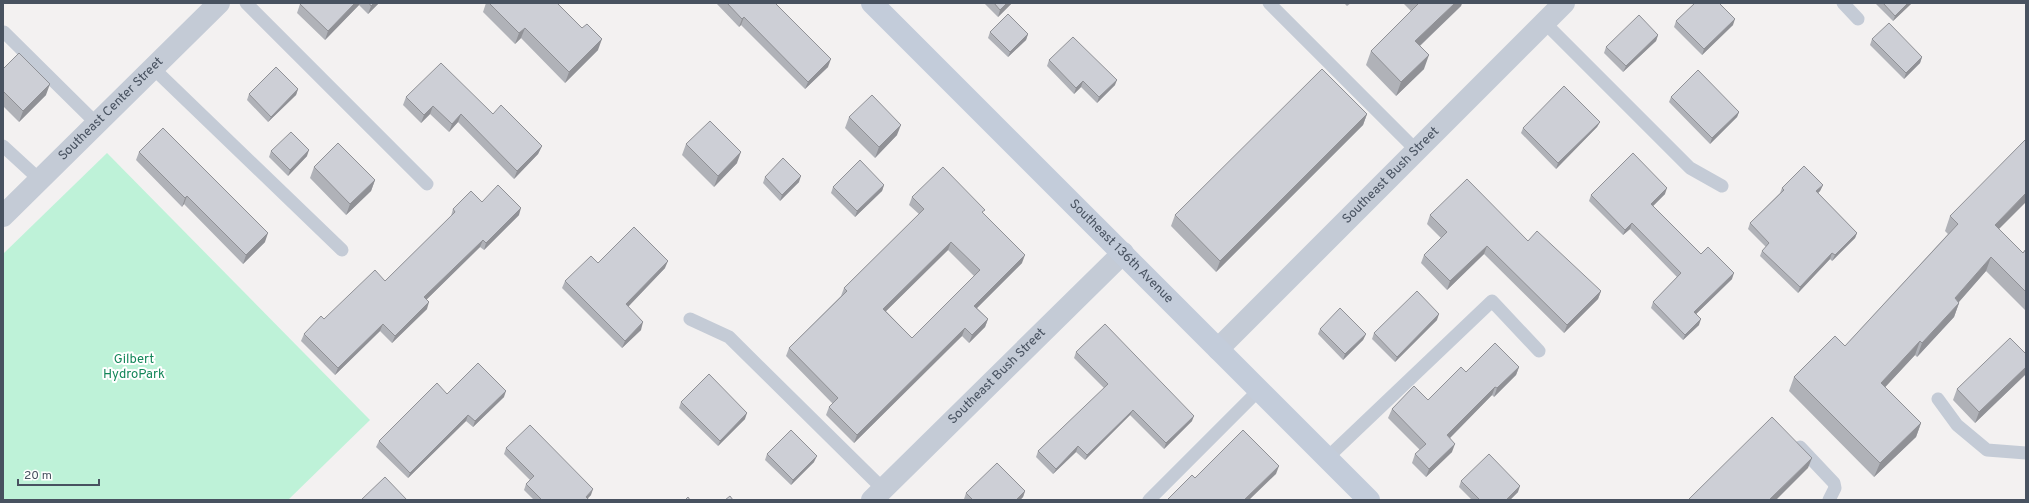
<svg xmlns="http://www.w3.org/2000/svg" width="2029" height="503" font-family="Overpass,sans-serif">
<style>
.green{fill:#bef2d8}
.lines{fill:none;stroke-linecap:round;stroke-linejoin:round}
.lane{stroke:#c4cbd6;stroke-width:13}
.street{stroke:#c4cbd6;stroke-width:22}
.secondary{stroke:#c3ccda;stroke-width:22}
.wall{fill:#b0b2b8;fill-rule:evenodd}
.shaded-wall{fill:#909196}
.building{fill:#cdcfd6;stroke:#909196;fill-rule:evenodd}
.labels{text-anchor:middle;dominant-baseline:central;stroke-width:4;stroke-linejoin:round;paint-order:stroke}
.street-label{font-size:13px;fill:#485260;stroke:#fff}
.park-label{font-size:13px;fill:#138658;stroke:#fff}
</style>
<rect width="100%" height="100%" fill="#f3f1f1"/>
<path class="green" d="M107 153 370 420 288 500H3V254Z"/>
<g class="lines">
<path class="lane" d="M246 3 427 184
M1269 3 1416 150
M1843 3 1858 19
M1545 23 1690 168 1722 186
M4 32 97 124
M154 69 342 250
M3 146 40 180
M690 319 729 337 883 489
M1938 399 1957 425 1987 450 2026 453
M1800 447 1834 483 1835 488 1829 500
M1327 458 1492 301 1539 351
M1149 500 1259 390"/>
<g class="street">
<path id="s1" d="M3 216 219 3"/>
<path id="s2" d="M1218 349 1564 3"/>
<path id="s3" d="M872 500 1123 253"/>
</g>
<path class="secondary" id="s4" d="M872 3 1369 500"/>
</g>
<path class="wall" d="M302 3H379L368 14 359 5 325 40 297 13 300 4Z
M486 3H557L598 50 565 83 521 38 515 44 483 12Z
M716 3H775L828 67 805 89 741 25 739 27Z
M984 3H1012L998 17Z
M1344 3H1351L1347 6Z
M1403 3H1462L1461 6 1420 46 1424 69 1396 96 1366 65 1371 51 1411 11Z
M1875 3H1912L1893 21Z
M1676 21 1733 25 1702 55 1674 27Z
M990 32 1028 34 1026 40 1008 57 988 38Z
M1658 35 1656 41 1623 72 1604 53 1606 47Z
M1872 39 1922 57 1920 63 1904 79 1870 45Z
M1049 60 1115 85 1097 103 1081 87 1074 94 1047 66Z
M3 69 46 95 19 122 3 106Z
M298 89 296 95 268 122 247 100 249 94Z
M406 97 493 114 542 146 538 154 514 179 458 122 449 132 430 114 421 123 403 105Z
M1671 97 1739 112 1737 117 1710 144 1669 102Z
M1367 114 1363 125 1216 272 1171 226 1175 215Z
M849 117 897 135 875 158 845 128Z
M1600 122 1597 127 1556 169 1521 133 1523 128Z
M686 144 737 163 714 187 682 155Z
M271 151 307 156 288 176 269 157Z
M139 152 265 242 243 264 184 204 182 207 136 160Z
M314 167 375 180 371 191 346 215 310 178Z
M765 177 799 182 780 201 763 183Z
M884 185 882 191 855 217 831 193 833 187Z
M1823 185 1820 191 1818 193 1857 233 1855 238 1832 261 1830 259 1798 293 1760 256 1762 251 1766 247 1748 229 1750 223 1780 193 1782 188Z
M1665 194 1653 206 1701 254 1732 279 1696 314 1699 325 1683 340 1651 308 1653 302 1677 277 1630 229 1623 235 1589 201 1591 195Z
M912 197 983 213 1022 263 977 308 988 319 985 327 969 343 962 336 854 443 826 415 829 407 833 404 786 356 789 348 841 296 844 288 919 214 909 205ZM948 250 974 276 912 338 886 311Z
M482 202 519 215 484 250 480 247 426 300 427 309 392 343 380 331 335 375 301 341 304 334 324 319 385 281 451 216 453 209Z
M1430 215 1528 241 1601 291 1598 299 1564 333 1484 254 1447 290 1421 263 1424 255 1441 238 1427 224Z
M1950 216 1999 229 2023 253 2026 249V311L1986 271 1959 302V303L1954 317 1917 357 1915 355 1885 387 1921 423 1916 437 1874 477 1789 391 1794 377 1845 346 1948 234 1945 231Z
M598 263 665 268 628 307 641 330 622 348 562 288 565 281Z
M1437 320 1395 362 1372 339 1374 333Z
M1320 329 1366 334 1363 340 1343 360 1318 334Z
M1076 352 1192 421 1164 449 1130 415 1085 460 1076 452 1053 474 1036 457 1038 451 1104 388 1074 358Z
M2026 354V374L1975 423 1953 400 1957 389Z
M1519 367 1516 375 1494 397 1492 395 1450 438 1452 452 1426 477 1412 463 1415 454 1420 450 1388 418 1392 409 1428 400 1466 372Z
M447 394 504 397 473 427 466 421 408 478 376 447 379 441Z
M681 402 745 419 718 446 679 408Z
M506 448 591 495 588 498 589 500H534L524 490 526 484 530 480 504 454Z
M767 454 814 462 791 485 765 460Z
M1461 481 1518 492 1510 500H1472L1459 487Z
M1025 491 1023 497 1020 500H965L964 499 966 493Z"/>
<path class="shaded-wall" d="M355 3H360L359 5 325 40 328 31Z
M374 3H379L368 14 371 6Z
M1007 3H1012L998 17 1000 10Z
M1455 3H1462L1461 6 1410 55 1415 41Z
M1908 3H1912L1893 21 1895 16Z
M744 17 741 25 739 27 742 19Z
M1735 19 1733 25 1702 55 1704 49Z
M525 28 521 38 515 44 519 33Z
M1028 34 1026 40 1008 57 1010 52Z
M1658 35 1656 41 1623 72 1626 66Z
M602 39 598 50 565 83 569 72Z
M1429 55 1424 69 1396 96 1401 82Z
M1922 57 1920 63 1904 79 1906 73Z
M831 59 828 67 805 89 808 82Z
M1117 80 1115 85 1097 103 1099 97Z
M1083 81 1081 87 1074 94 1076 88Z
M50 84 46 95 19 122 23 111Z
M298 89 296 95 268 122 271 117Z
M433 106 430 114 421 123 424 115Z
M1739 112 1737 117 1710 144 1712 138Z
M461 114 458 122 449 132 452 124Z
M1367 114 1363 125 1216 272 1220 261Z
M1600 122 1597 127 1556 169 1558 163Z
M901 125 897 135 875 158 879 147Z
M542 146 538 154 514 179 517 171Z
M309 150 307 156 288 176 290 170Z
M741 152 737 163 714 187 718 176Z
M801 176 799 182 780 201 782 195Z
M375 180 371 191 346 215 350 204Z
M884 185 882 191 855 217 857 211Z
M1823 185 1820 191 1814 197 1816 191Z
M1667 188 1665 194 1649 210 1651 204Z
M2026 193V202L1989 239 1995 225Z
M187 196 184 204 182 207 185 198Z
M521 208 519 215 484 250 486 243Z
M1632 223 1630 229 1623 235 1625 230Z
M268 233 265 242 243 264 246 255Z
M1857 233 1855 238 1832 261 1835 255Z
M483 240 480 247 422 304 424 297Z
M951 242 948 250 880 317 883 309Z
M1487 246 1484 254 1447 290 1450 281Z
M1832 253 1830 259 1798 293 1800 287Z
M1025 255 1022 263 971 314 974 306Z
M1991 257 1986 271 1950 312 1955 298Z
M668 261 665 268 623 312 626 304Z
M1734 273 1732 279 1692 318 1694 312Z
M1601 291 1598 299 1564 333 1567 325Z
M429 302 427 309 392 343 395 336Z
M1959 303 1954 317 1917 357 1922 343Z
M1439 314 1437 320 1395 362 1397 357Z
M988 319 985 327 969 343 972 335Z
M1701 319 1699 325 1683 340 1685 335Z
M643 322 641 330 622 348 625 341Z
M383 324 380 331 335 375 338 368Z
M965 328 962 336 854 443 857 435Z
M1366 334 1363 340 1343 360 1345 354Z
M1920 341 1915 355 1876 397 1881 383Z
M1519 367 1516 375 1494 397 1497 388Z
M2026 367V374L1975 423 1979 412Z
M1495 387 1492 395 1444 444 1447 435Z
M506 391 504 397 473 427 475 421Z
M1133 410 1130 415 1085 460 1087 455Z
M747 413 745 419 718 446 720 441Z
M468 415 466 421 408 478 410 473Z
M1194 416 1192 421 1164 449 1166 443Z
M1921 423 1916 437 1874 477 1880 463Z
M1455 444 1452 452 1426 477 1429 469Z
M1078 446 1076 452 1053 474 1056 469Z
M817 456 814 462 791 485 793 480Z
M1812 458 1808 468 1776 500H1769Z
M1279 466 1276 474 1249 500H1244Z
M1520 486 1518 492 1510 500H1506Z
M593 489 591 495 586 500V497Z
M1025 491 1023 497 1020 500H1016Z"/>
<path class="building" d="M302 3H355L328 31 300 4Z
M369 3H374L371 6Z
M489 3H557L582 28 587 24 602 39 569 72 525 28 519 33Z
M727 3H775L831 59 808 82 744 17 742 19Z
M994 3H1007L1000 10Z
M1419 3H1455L1415 41 1429 55 1401 82 1371 51Z
M1695 3H1719L1735 19 1704 49 1676 21Z
M1883 3H1908L1895 16Z
M1008 14 1028 34 1010 52 990 32Z
M1639 15 1658 35 1626 66 1606 47Z
M1889 23 1922 57 1906 73 1872 39Z
M1073 37 1117 80 1099 97 1083 81 1076 88 1049 60Z
M19 53 50 84 23 111 3 91V69Z
M441 63 493 114 501 105 542 146 517 171 461 114 452 124 433 106 424 115 406 97Z
M276 67 298 89 271 117 249 94Z
M1322 69 1367 114 1220 261 1175 215Z
M1698 70 1739 112 1712 138 1671 97Z
M1564 86 1600 122 1558 163 1523 128Z
M872 95 901 125 879 147 849 117Z
M710 121 741 152 718 176 686 144Z
M163 128 268 233 246 255 187 196 185 198 139 152Z
M291 132 309 150 290 170 271 151Z
M2026 139V193L1995 225 2023 253 2026 249V292L1991 257 1955 298 1959 303 1922 343 1920 341 1881 383 1921 423 1880 463 1794 377 1835 336 1845 346 1958 224 1950 216Z
M338 143 375 180 350 204 314 167Z
M1633 153 1667 188 1651 204 1701 254 1708 247 1734 273 1694 312 1701 319 1685 335 1653 302 1681 273 1632 223 1625 230 1591 195Z
M783 158 801 176 782 195 765 177Z
M860 160 884 185 857 211 833 187Z
M1804 166 1823 185 1816 191 1857 233 1835 255 1832 253 1800 287 1762 251 1769 243 1750 223 1784 190 1782 188Z
M943 167 985 210 982 212 1025 255 974 306 988 319 972 335 965 328 857 435 829 407 838 398 789 348 847 291 844 288 924 209 912 197ZM951 242 980 270 912 338 883 309Z
M1467 179 1528 241 1537 231 1601 291 1567 325 1487 246 1450 281 1424 255 1447 232 1430 215Z
M498 185 521 208 486 243 483 240 424 297 429 302 395 336 383 324 338 368 304 334 321 316 324 319 375 270 385 281 455 212 453 209 471 191 482 202Z
M634 227 668 261 626 304 643 322 625 341 565 281 591 256 598 263Z
M1417 291 1439 314 1397 357 1374 333Z
M1340 308 1366 334 1345 354 1320 329Z
M1105 324 1194 416 1166 443 1133 410 1087 455 1078 446 1056 469 1038 451 1108 384 1076 352Z
M2010 338 2026 354V367L1979 412 1957 389Z
M1495 343 1519 367 1497 388 1495 387 1447 435 1455 444 1429 469 1415 454 1426 444 1392 409 1414 386 1428 400 1461 367 1466 372Z
M478 363 506 391 475 421 468 415 410 473 379 441 437 383 447 394Z
M709 374 747 413 720 441 681 402Z
M1772 417 1812 458 1769 500H1688Z
M530 425 593 489 586 497 589 500H542L526 484 534 476 506 448Z
M791 430 817 456 793 480 767 454Z
M1243 430 1279 466 1244 500H1167L1192 475 1195 478Z
M1489 454 1520 486 1506 500H1480L1461 481Z
M997 463 1025 491 1016 500H973L966 493Z
M385 477 407 500H361Z
M730 496 733 500H725Z
M688 497 690 500H685Z"/>
<g class="labels">
<g class="street-label">
<text stroke="none"><textPath href="#s1" startOffset="152">Southeast Center Street</textPath></text>
<text stroke="none"><textPath href="#s2" startOffset="245">Southeast Bush Street</textPath></text>
<text stroke="none"><textPath href="#s4" startOffset="352">Southeast 136th Avenue</textPath></text>
<text stroke="none"><textPath href="#s3" startOffset="176">Southeast Bush Street</textPath></text>
</g>
<g class="park-label">
<text x="134" y="360">Gilbert<tspan x="134" dy="15">HydroPark</tspan></text>
</g>
</g>
<rect width="2029" height="503" fill="none" stroke="#485260" stroke-width="8"/>
<path d="M18 479v6h81v-6" fill="none" stroke="#485260" stroke-width="2"/>
<text x="24" y="479" font-size="12" fill="#485260" stroke="#ffffff" stroke-width="3" paint-order="stroke">20 m</text>
</svg>
